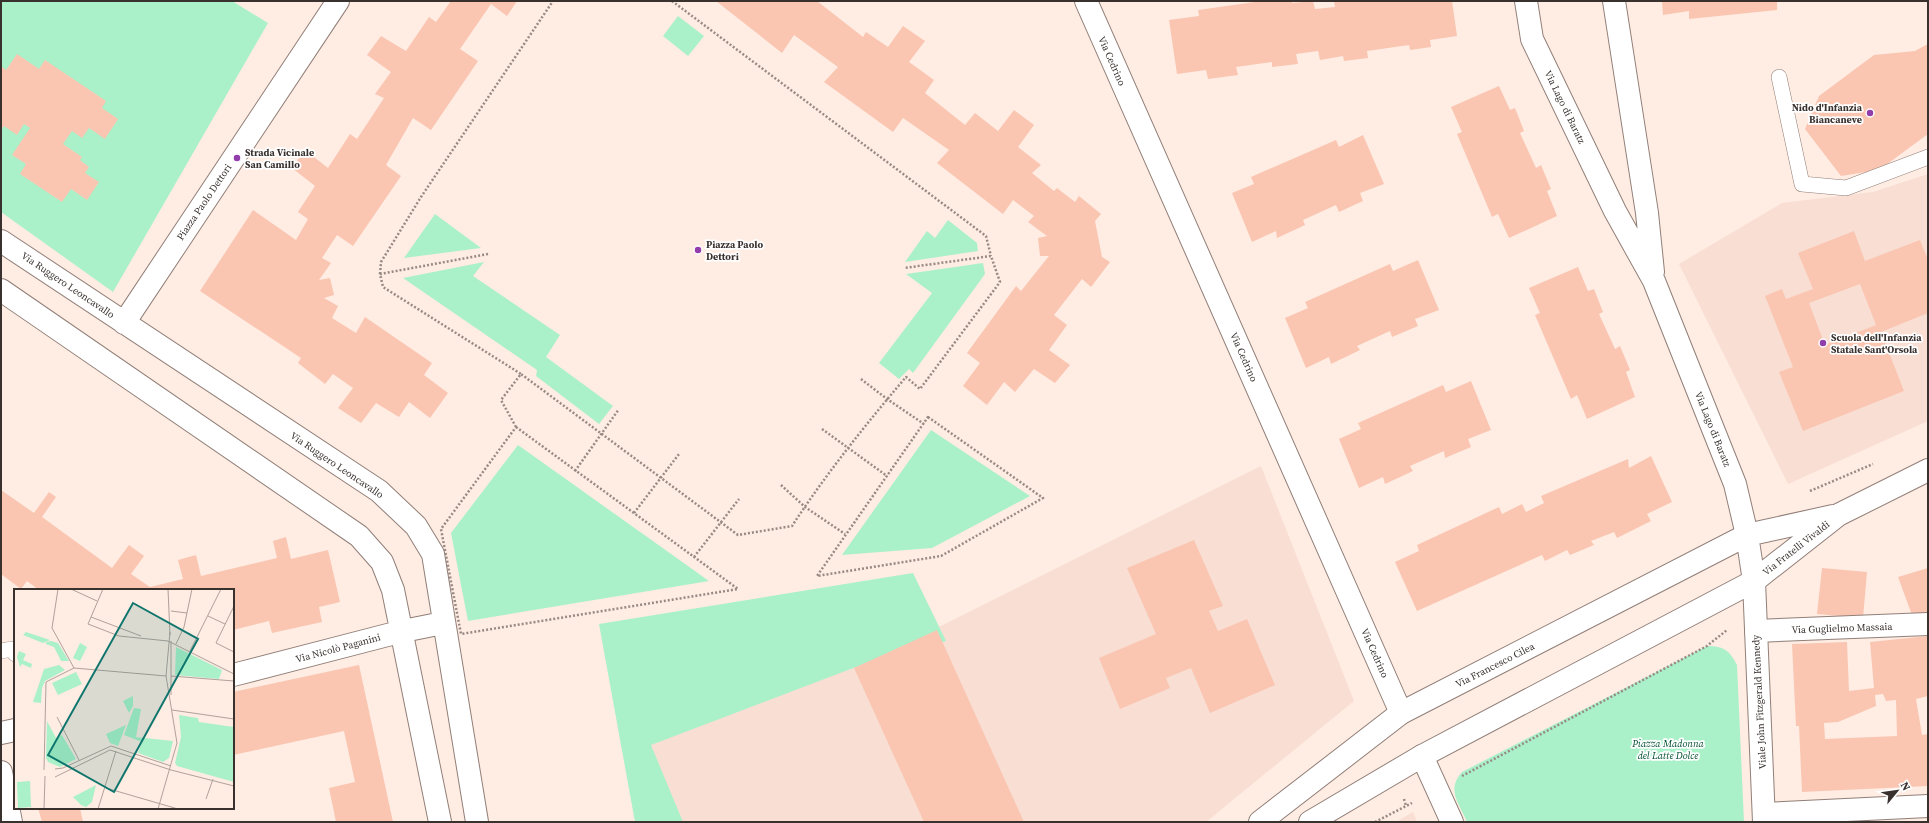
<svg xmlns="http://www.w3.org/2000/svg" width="1929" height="823" font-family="'Source Serif 4',serif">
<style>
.built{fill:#f9ded3}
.green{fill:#aaf1ca}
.building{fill:#fac6b2;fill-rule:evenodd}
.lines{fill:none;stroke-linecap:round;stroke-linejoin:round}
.service-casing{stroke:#907f78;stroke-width:16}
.minor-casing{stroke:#907f78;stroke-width:24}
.tertiary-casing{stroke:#907f78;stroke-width:24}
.path{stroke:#978a84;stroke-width:2.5;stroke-dasharray:2 2;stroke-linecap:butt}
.service{stroke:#fff;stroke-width:15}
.minor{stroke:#fff;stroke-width:22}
.tertiary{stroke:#fff;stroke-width:22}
.poi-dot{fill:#913dab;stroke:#fff;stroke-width:1.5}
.labels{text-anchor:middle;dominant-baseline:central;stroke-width:3.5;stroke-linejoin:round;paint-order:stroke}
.street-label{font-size:10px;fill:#39312e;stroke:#fff}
.poi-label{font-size:10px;font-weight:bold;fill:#39312e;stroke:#fff;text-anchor:start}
.park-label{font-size:10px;font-style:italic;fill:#055033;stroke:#fff}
.inset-road{fill:none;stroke:#b0a19b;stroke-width:1}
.view{fill:#0f766e;fill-opacity:0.15;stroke:#0f766e;stroke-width:2}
.inset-edge{fill:none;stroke:#39312e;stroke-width:2}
</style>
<rect width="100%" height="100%" fill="#ffece3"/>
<path class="built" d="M1928 174V421L1788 484 1679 264 1782 203 1873 192Z
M1261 466 1354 701 1206 822H683L650 745 943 625Z
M1413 812 1417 822H1396Z"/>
<path class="green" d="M1 1H232L268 23 113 292 1 212Z
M678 16 704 36 688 56 663 36Z
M435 214 481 248 404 258Z
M948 220 977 243 978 251 905 262 927 231 935 238Z
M484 262 473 276 560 335 546 357 613 406 599 424 536 376 537 370 403 278Z
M983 263 985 274 913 373 909 369 899 379 879 363 932 293 906 274Z
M931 430 1030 496 932 548 842 555Z
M518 445 709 581 468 621 451 533Z
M913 573 946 641 869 662 651 745 683 822H635L599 624Z
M1707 646C1724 646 1730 651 1737 665L1744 822H1467C1459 803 1446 790 1462 772Z"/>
<path class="building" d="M451 1H517L507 16 491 4 460 49 478 61 431 130 413 118 386 165 401 176 353 246 337 235 322 258 331 263 319 280 330 278 334 295 324 298 338 306 332 318 356 333 365 317 432 363 424 375 448 393 430 418 409 402 399 417 376 403 361 423 338 408 353 388 333 374 325 384 298 363 301 358 200 291 253 210 296 240 308 219 298 212 315 186 292 168 305 150 328 168 350 134 357 139 384 98 375 94 391 72 367 55 381 36 406 51 429 17 436 22Z
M716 1H817L863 37 866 32 888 47 903 26 925 41 909 62 934 80 925 93 965 125 975 113 998 131 1014 110 1034 125 1018 147 1041 165 1032 173 1054 191 1057 188 1075 202 1079 196 1101 214 1095 221 1102 257 1110 262 1091 287 1082 279 1054 315 1067 325 1049 350 1070 365 1055 383 1034 369 1015 392 1004 382 987 405 963 386 980 363 967 353 1016 286 1021 291 1049 256H1040L1038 238 1047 236 1028 222 1034 216 1013 200 1003 214 937 163 949 150 903 118 893 132 824 82 838 67 794 35 782 53Z
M1262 1H1292V3L1313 1 1315 9 1335 7 1334 1H1452L1457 36 1430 40 1431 47 1410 50 1409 45 1367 51 1368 58 1344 61 1343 56 1320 60 1318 51 1296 54 1298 64 1272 67V62L1236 67 1238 75 1208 79 1206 70 1177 74 1169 20 1199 16 1198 10Z
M1662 1H1780V2H1777V10L1689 19V11L1663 15Z
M1928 44V134L1879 170 1841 176 1805 129 1819 96 1874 55 1915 51Z
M17 54 39 69 45 60 106 101 102 108 118 119 105 139 89 128 82 138 72 131 63 144 82 157 80 160 89 167 85 173 99 182 87 200 71 189 62 202 20 174 26 164 12 155 30 128 24 124 17 135 4 126 1 130V66L6 70Z
M1499 86 1510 110 1515 108 1524 131 1520 133 1536 168 1541 165 1551 189 1547 191 1557 216 1509 238 1498 214 1492 217 1457 134 1462 132 1451 107Z
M1363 135 1384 184 1360 193 1363 201 1339 212 1336 205 1303 220 1305 225 1277 238 1276 231 1252 242 1232 193 1254 184 1251 177 1336 140 1339 147Z
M1854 231 1865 261 1920 240 1928 260V313L1881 332 1904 391 1803 431 1779 372 1793 367 1765 296 1782 289 1786 299 1813 289 1798 253ZM1860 284 1876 325 1825 345 1809 303Z
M1418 260 1439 310 1415 319 1418 326 1392 337 1390 331 1357 346 1360 350 1331 364 1329 357 1306 368 1285 318 1308 308 1305 302 1390 264 1393 271Z
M1578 267 1588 291 1594 289 1603 312 1599 314 1615 349 1620 346 1630 370 1626 372 1635 397 1587 419 1577 395 1571 399 1535 315 1540 313 1529 288Z
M1471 381 1491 430 1468 439 1471 447 1445 458 1444 451 1410 466 1413 471 1385 484 1383 477 1359 488 1339 439 1361 429 1358 423 1443 385 1446 392Z
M1651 456 1672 502 1647 514 1651 521 1617 538 1614 532 1591 541 1594 545 1570 555 1567 550 1545 561 1542 555 1417 611 1395 562 1419 551 1417 545 1499 507 1502 514 1522 504 1526 512 1544 503 1541 496 1628 459 1629 468Z
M1 490 34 513 49 492 56 497 42 517 112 568 129 545 144 556 131 574 150 587 183 579 178 560 196 555 201 576 277 558 273 541 286 537 291 559 328 550 340 602 319 607 322 622 272 633 269 621 233 630V590H39L27 581 21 589 1 574Z
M1194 540 1223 606 1209 611 1218 631 1247 619 1275 685 1210 713 1191 668 1166 678 1170 688 1120 709 1099 658 1156 634 1127 568Z
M1822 568 1867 572 1863 618 1817 614Z
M1928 568V613L1912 615 1898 577Z
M937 630 1024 822H924L854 668Z
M1928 636V696L1916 699 1922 735 1928 734V786L1802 792 1799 726H1796L1792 644 1847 642 1849 691 1874 688 1870 642ZM1883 694 1886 701 1896 700 1897 736 1825 739 1824 723 1838 722 1876 706 1875 695Z
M359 665 393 822H336L329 788 355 782 344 731 233 755V692Z
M38 808H80L83 822H42Z"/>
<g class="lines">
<defs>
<path id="service" d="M1779 77 1802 184 1846 188 1928 157
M1 651 12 649 15 654"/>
<path id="minor" d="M1086 1 1401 713
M1526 1 1532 39 1615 211 1654 281 1735 484 1747 535
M1614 1 1647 213 1653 272
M1 241 379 491 416 526 433 554 477 822
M1 290 359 536 382 562 393 590 440 822
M124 323 338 1
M1756 631 1928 624
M233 675 403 631 443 623
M1 733 15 730
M1422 756 1452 822
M1 772 11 822
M1764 814 1928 806"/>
<path id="tertiary" d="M1747 535 1754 581 1764 822
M1260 822 1401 713 1747 535 1833 516
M1310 822 1422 756 1754 581 1838 515 1928 470"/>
</defs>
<use href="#service" class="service-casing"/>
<use href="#minor" class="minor-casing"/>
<use href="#tertiary" class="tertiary-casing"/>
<path class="path" d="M672 1 986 236 991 256
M488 254 380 274 383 287 521 374
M380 274 381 262 421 197 553 1
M861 379 887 399 924 424
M928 417 1043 498 941 556 817 576Z
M516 427 501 400 521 374 738 535 792 526C826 474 866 424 906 377L920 389 1000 282 991 256 904 268
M516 427 738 589 461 634 441 529Z
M822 429 887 476
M575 471 619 409
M781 485 805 507 845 534
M1810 491 1873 464
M634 513 679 454
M694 557 739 499
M1462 776 1707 646 1727 630
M1404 799 1406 806
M1375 822 1412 803"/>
<use href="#service" class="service"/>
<use href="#minor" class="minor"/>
<use href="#tertiary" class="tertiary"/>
</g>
<g class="poi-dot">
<circle cx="1870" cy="113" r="4"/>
<circle cx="237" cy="158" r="4"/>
<circle cx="698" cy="250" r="4"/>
<circle cx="1823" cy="343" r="4"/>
</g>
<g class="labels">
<g class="street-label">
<text transform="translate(1112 61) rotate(66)">Via Cedrino</text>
<text transform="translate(1565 107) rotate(64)">Via Lago di Baratz</text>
<text transform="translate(204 202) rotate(-56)">Piazza Paolo Dettori</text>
<text transform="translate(68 285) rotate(34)">Via Ruggero Leoncavallo</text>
<text transform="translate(1244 357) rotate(66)">Via Cedrino</text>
<text transform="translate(1713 429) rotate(68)">Via Lago di Baratz</text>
<text transform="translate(337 465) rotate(34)">Via Ruggero Leoncavallo</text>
<text transform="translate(1796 548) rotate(-38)">Via Fratelli Vivaldi</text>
<text transform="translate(1842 628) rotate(-2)">Via Guglielmo Massaia</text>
<text transform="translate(338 648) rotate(-15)">Via Nicolò Paganini</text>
<text transform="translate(1375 653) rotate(66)">Via Cedrino</text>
<text transform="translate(1495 665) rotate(-27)">Via Francesco Cilea</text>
<text transform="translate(1759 702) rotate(-93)">Viale John Fitzgerald Kennedy</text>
</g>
<g class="poi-label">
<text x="1862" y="107" text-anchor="end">Nido d'Infanzia<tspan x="1862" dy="12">Biancaneve</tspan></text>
<text x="245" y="152">Strada Vicinale<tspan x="245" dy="12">San Camillo</tspan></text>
<text x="706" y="244">Piazza Paolo<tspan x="706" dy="12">Dettori</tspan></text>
<text x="1831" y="337">Scuola dell'Infanzia<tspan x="1831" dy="12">Statale Sant'Orsola</tspan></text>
</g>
<g class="park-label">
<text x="1668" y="743">Piazza Madonna<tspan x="1668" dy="12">del Latte Dolce</tspan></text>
</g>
</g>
<g transform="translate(14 589)">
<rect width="220" height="220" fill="#ffece3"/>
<path d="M12 43 36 51 29 54 9 46ZM37 52 44 54 55 72H47L40 58 32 55V53ZM66 54 73 58 66 72 59 69ZM162 58 208 81 205 90 161 86ZM5 62 12 65 9 71 18 75 17 79 8 75 6 78 3 68ZM45 76 51 81 31 92 28 99 27 114 19 113 30 80ZM62 83 68 95 44 106 38 94ZM119 107V117L115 124 109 112ZM120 119 127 120 122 148 159 152 155 169 149 173 124 164 128 153 110 146ZM165 126 184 129 185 133 220 138V193L163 177 161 174 167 148ZM33 132 42 149 48 146 62 170 46 178 34 173 32 169ZM112 136 104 157 96 154 92 145ZM16 192 17 218 4 219 3 193ZM82 196 78 213 72 218 67 216 59 208Z" fill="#aaf1ca"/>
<path class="inset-road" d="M44 0 38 39 60 79M57 0 83 12M89 0 74 35 105 47 154 52 220 85M154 0 156 46M220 17 202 54 220 63M157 22 173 24M194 27 211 35M77 28 127 47M162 55 170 38 178 0M176 62 207 0M60 79 152 87M157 87 220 92M157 106V52M158 121 220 130M43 128 65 171M41 180 49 179 97 157 157 177M30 181 32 93 60 79M41 188 96 161 157 181 220 197M92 199 164 220M192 210 199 190M30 220 31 187M84 220 102 162M144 220 163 154 152 87 156 43"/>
<path class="view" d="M119 14 184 50 100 203 34 166Z"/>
<rect width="220" height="220" class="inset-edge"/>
</g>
<rect width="1929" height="823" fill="none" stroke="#39312e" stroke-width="4"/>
<g transform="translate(1897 791) rotate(61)" stroke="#ffffff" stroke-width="3" paint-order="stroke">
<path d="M0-3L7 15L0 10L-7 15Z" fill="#39312e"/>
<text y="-6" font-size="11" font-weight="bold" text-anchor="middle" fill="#39312e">N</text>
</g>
</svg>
